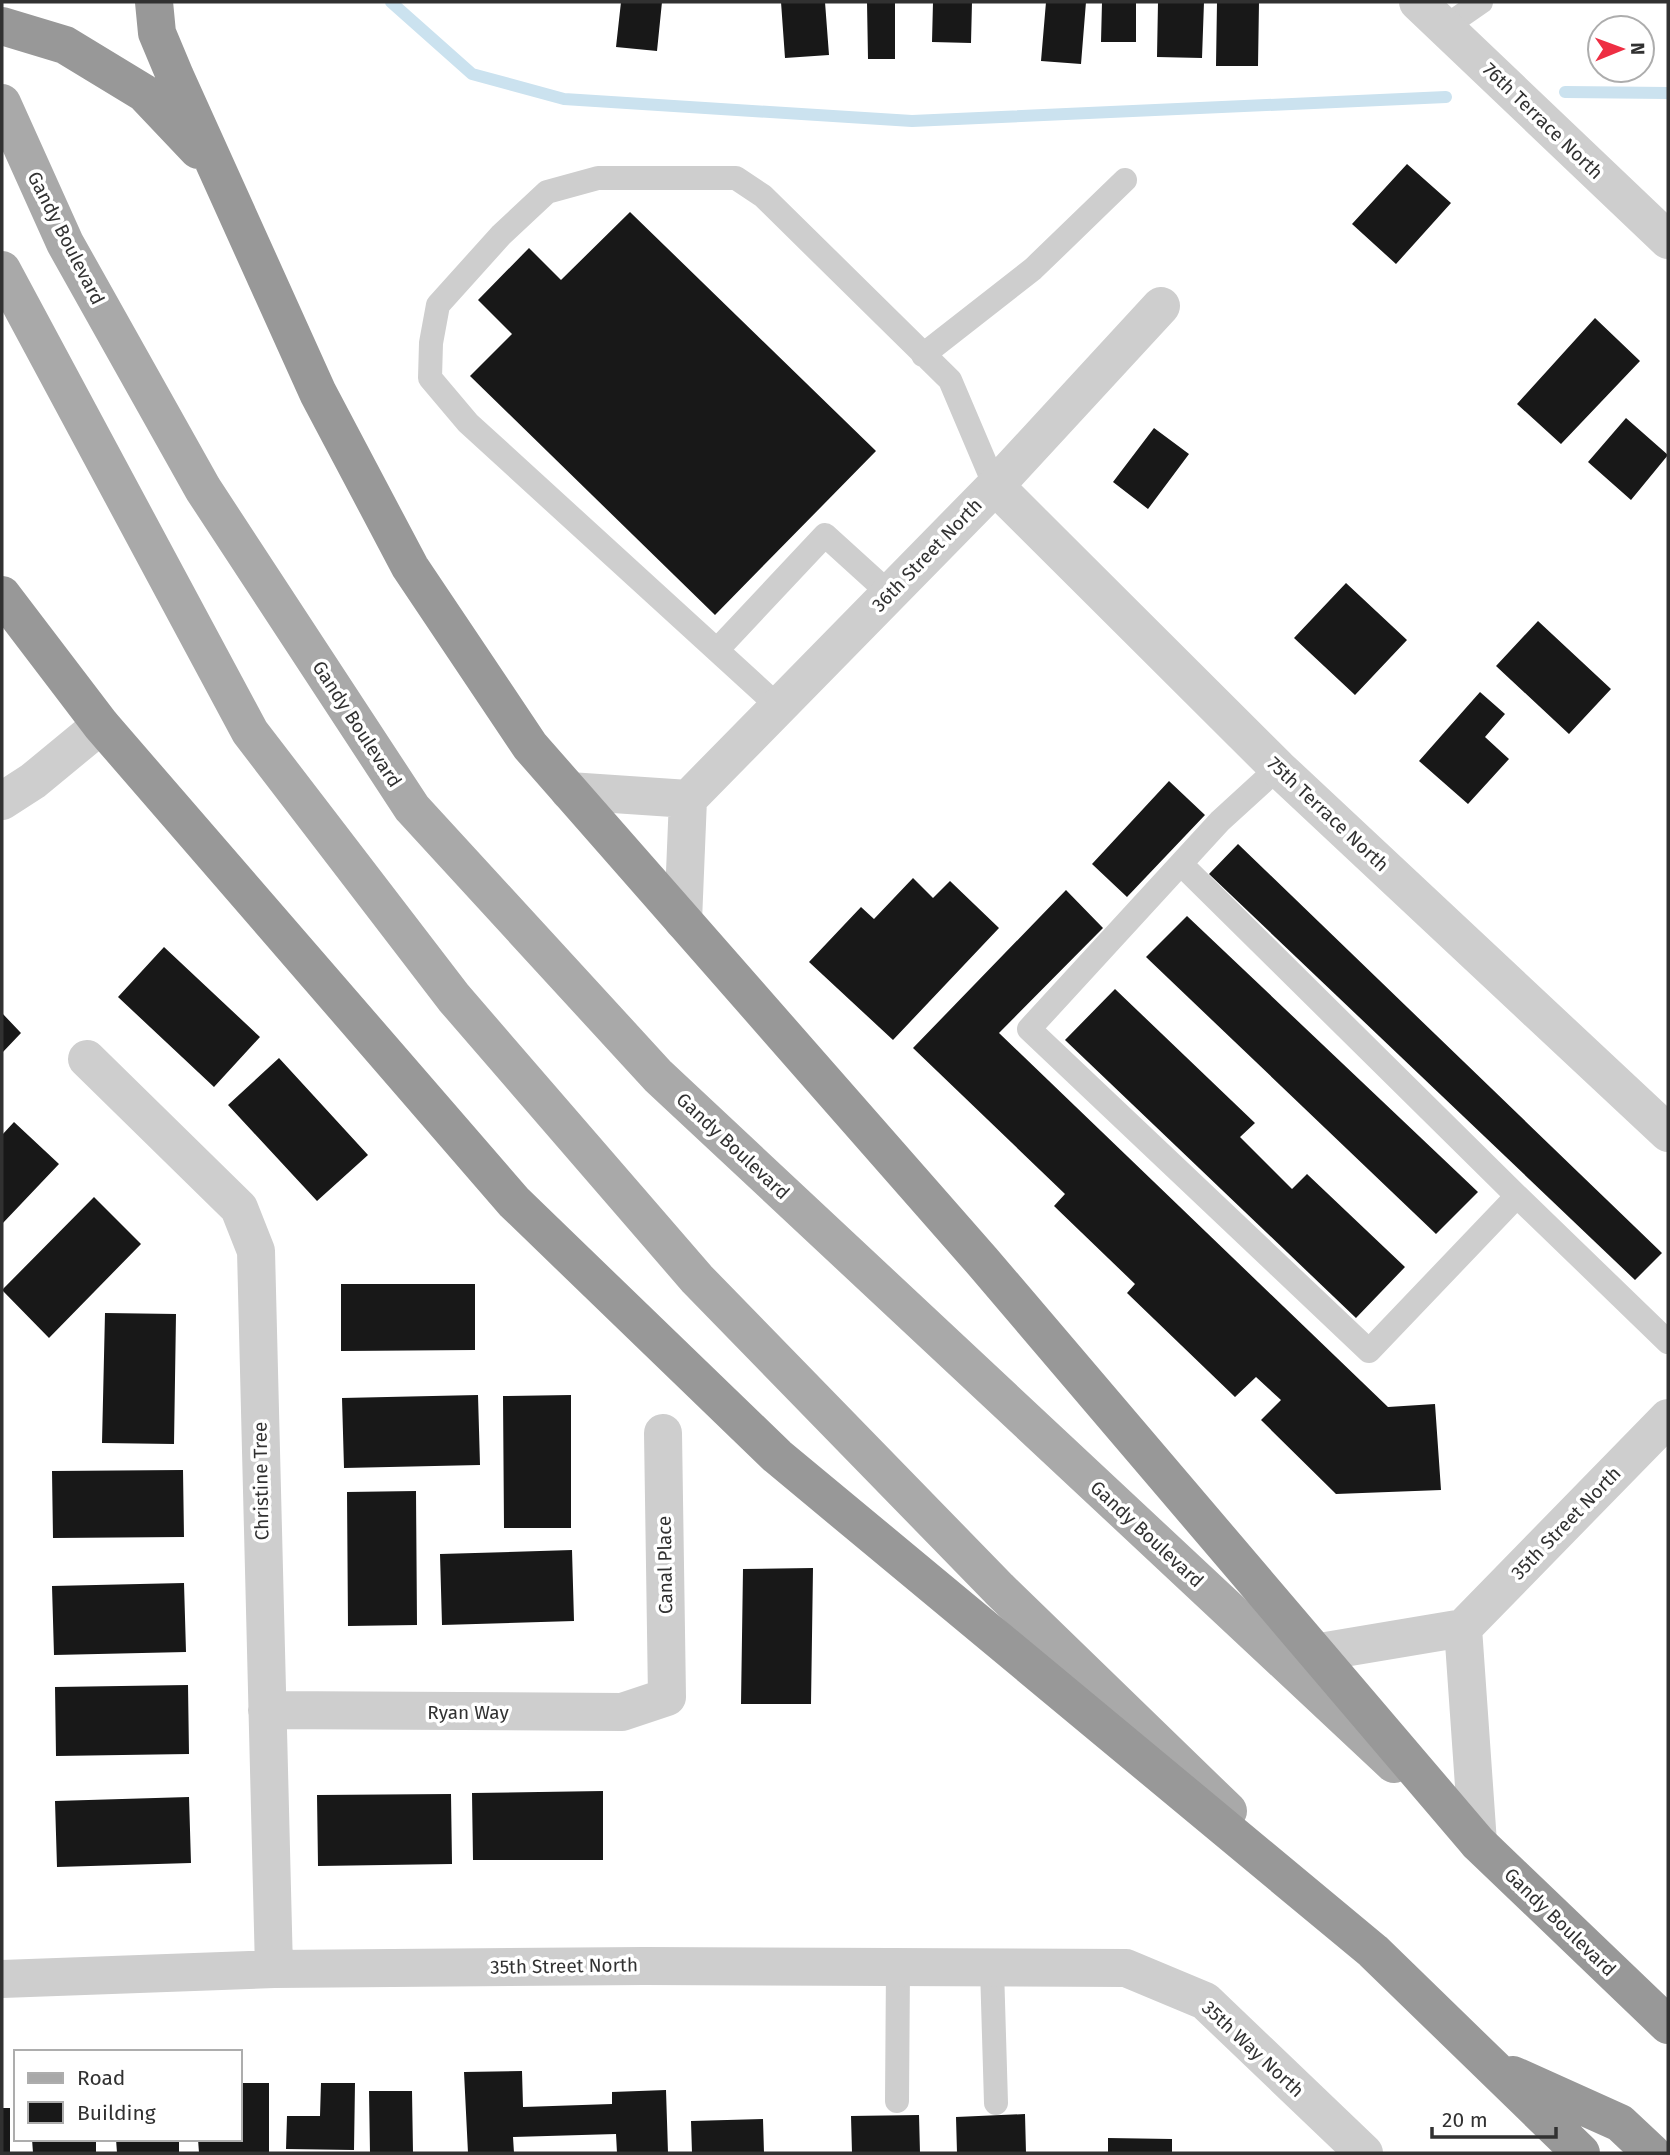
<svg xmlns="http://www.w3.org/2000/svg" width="1670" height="2155" font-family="'Fira Sans',sans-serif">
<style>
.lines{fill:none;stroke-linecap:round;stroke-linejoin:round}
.stream{stroke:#cbe2ef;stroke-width:12}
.building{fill:#181818}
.lane{stroke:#cecece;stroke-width:24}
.street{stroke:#cecece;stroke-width:38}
.primary{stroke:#a9a9a9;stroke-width:38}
.highway{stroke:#989898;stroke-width:38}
.labels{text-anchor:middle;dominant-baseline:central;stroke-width:7;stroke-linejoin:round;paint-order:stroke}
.street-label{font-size:19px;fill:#313131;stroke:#fff}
</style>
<rect width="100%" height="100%" fill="#fff"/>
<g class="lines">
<path class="stream" d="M391 2 472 74 564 99 912 121 1446 97
M1565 92 1668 93"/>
</g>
<path class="building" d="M621 2H662L657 51 616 47Z
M781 2H825L829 55 785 58Z
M867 2H895V59H868Z
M933 2H972L971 43 932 42Z
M1046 2H1086L1081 64 1041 61Z
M1102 2H1136V42H1101Z
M1158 2H1204L1202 58 1157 57Z
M1217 2H1259L1258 66H1216Z
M1407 164 1451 203 1396 264 1352 224Z
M630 212 876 451 715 615 470 376 512 334 478 300 529 248 561 280Z
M1595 318 1640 361 1561 444 1517 404Z
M1626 418 1668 455 1631 500 1588 462Z
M1154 428 1189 454 1148 509 1113 482Z
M1346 583 1407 640 1355 695 1294 638Z
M1538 621 1611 689 1569 734 1496 666Z
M1480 692 1505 714 1485 737 1509 759 1468 804 1419 761Z
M1169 781 1205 815 1127 897 1092 864Z
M1238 844 1662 1253 1635 1280 1209 874Z
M913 878 933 898 950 881 999 928 893 1040 809 962 861 907 874 919Z
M1066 890 1103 928 999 1033 1388 1407 1435 1404 1441 1490 1336 1494 1261 1420 1281 1400 1256 1377 1235 1397 1127 1293 1135 1284 1054 1206 1065 1194 913 1048Z
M1187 916 1478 1192 1436 1234 1146 957Z
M164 947 260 1037 214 1087 118 997Z
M1115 989 1255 1123 1240 1137 1292 1189 1307 1174 1405 1267 1356 1318 1065 1040Z
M2 1013 21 1033 2 1053Z
M279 1058 368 1155 317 1201 228 1105Z
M14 1122 59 1164 2 1224V1135Z
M94 1197 141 1244 49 1338 2 1290Z
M341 1284H475V1350L341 1351Z
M105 1313 176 1314 174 1444 102 1443Z
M478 1395 480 1465 344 1468 342 1398Z
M571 1395V1528H504L503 1396Z
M183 1470 184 1537 53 1538 52 1471Z
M416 1491 417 1625 348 1626 347 1492Z
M572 1550 574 1621 442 1625 440 1554Z
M813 1568 811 1704H741L743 1569Z
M184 1583 186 1652 54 1655 52 1586Z
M188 1685 189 1754 56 1756 55 1687Z
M603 1791V1860H473L472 1793Z
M451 1794 452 1864 318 1866 317 1795Z
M189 1797 191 1863 57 1867 55 1801Z
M522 2071 523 2107 612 2104V2092L666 2090 668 2153H617L616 2134 513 2137 514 2153H468L464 2072Z
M240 2083H269V2153H199L198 2139H240Z
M321 2083H355L354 2150 286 2149 287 2116H320Z
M369 2091H412L413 2153H370Z
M2 2108H10V2153H2Z
M1025 2114 1026 2153H957L956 2117Z
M919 2115 920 2153H852L851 2116Z
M763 2119 764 2153H692L691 2121Z
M1108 2138 1172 2139V2153H1108Z
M32 2139H96V2153H33Z
M116 2139H179V2153H117Z"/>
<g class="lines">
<path class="lane" d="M1445 27 1481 2
M923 355 1033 269 1125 180
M717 650 825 535 890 594
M779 707 468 423 430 378 431 343 438 305 501 235 547 192 598 178H736L763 196 950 380 995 486
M1278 768 1220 821 1029 1029 1369 1351 1517 1196 1668 1342
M1181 864 1517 1196
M992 1968 996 2103
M897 2101 898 1967"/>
<path class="street" d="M1418 2 1668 240
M995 486 1278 768 1668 1133
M569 791 688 799 995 486 1161 306
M2 801 33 781 101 725
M683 921 688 799
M87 1059 239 1208 256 1251 274 1969
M1463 1628 1478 1843
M1314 1653 1463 1628 1668 1418
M267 1710 622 1712 667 1697 663 1433
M2 1979 274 1969 644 1966 1126 1968 1205 2001 1364 2153"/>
<path class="primary" d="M2 103 65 243 203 489 412 808 658 1076 1394 1764
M2 270 250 732 454 998 697 1279 999 1589 1228 1811"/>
<path class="highway" d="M154 2 157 33 175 76 318 393 410 567 530 746 982 1261 1478 1843 1668 2025
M2 26 65 45 144 93 198 150
M2 595 101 725 514 1202 777 1456 1373 1951 1581 2153
M1513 2075 1620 2123 1652 2153"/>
</g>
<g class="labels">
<g class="street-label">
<text transform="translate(1543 121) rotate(44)">76th Terrace North</text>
<text transform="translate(66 238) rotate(63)">Gandy Boulevard</text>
<text transform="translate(927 555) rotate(-46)">36th Street North</text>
<text transform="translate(357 724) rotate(57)">Gandy Boulevard</text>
<text transform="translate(1328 814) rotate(43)">75th Terrace North</text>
<text transform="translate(733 1146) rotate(43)">Gandy Boulevard</text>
<text transform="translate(261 1481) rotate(-91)">Christine Tree</text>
<text transform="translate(1566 1523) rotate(-46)">35th Street North</text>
<text transform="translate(1147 1534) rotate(43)">Gandy Boulevard</text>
<text transform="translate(665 1565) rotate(-91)">Canal Place</text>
<text x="468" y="1712">Ryan Way</text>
<text transform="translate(1560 1922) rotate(44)">Gandy Boulevard</text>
<text transform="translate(564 1966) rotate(-1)">35th Street North</text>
<text transform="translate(1253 2049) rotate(43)">35th Way North</text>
</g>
</g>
<rect width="1670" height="2155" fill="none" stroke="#313131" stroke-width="7"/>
<rect x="14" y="2050" width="228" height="91" fill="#ffffff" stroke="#adadad" stroke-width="2"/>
<rect x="28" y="2073" width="35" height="10" fill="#a9a9a9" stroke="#adadad" stroke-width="2"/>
<text x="77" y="2085" font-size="21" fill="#313131">Road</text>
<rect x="28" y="2102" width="35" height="21" fill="#181818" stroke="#adadad" stroke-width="2"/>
<text x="77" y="2120" font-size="21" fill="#313131">Building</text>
<g transform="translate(1621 49) rotate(89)"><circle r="33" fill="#ffffff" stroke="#adadad" stroke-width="2"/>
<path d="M0-5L12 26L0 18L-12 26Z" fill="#ee2e43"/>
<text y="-10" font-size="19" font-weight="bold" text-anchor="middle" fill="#313131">N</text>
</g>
<path d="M1432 2127v10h124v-10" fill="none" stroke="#313131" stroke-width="3.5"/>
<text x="1442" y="2127" font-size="21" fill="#313131" stroke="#ffffff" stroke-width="5" paint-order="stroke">20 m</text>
</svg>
